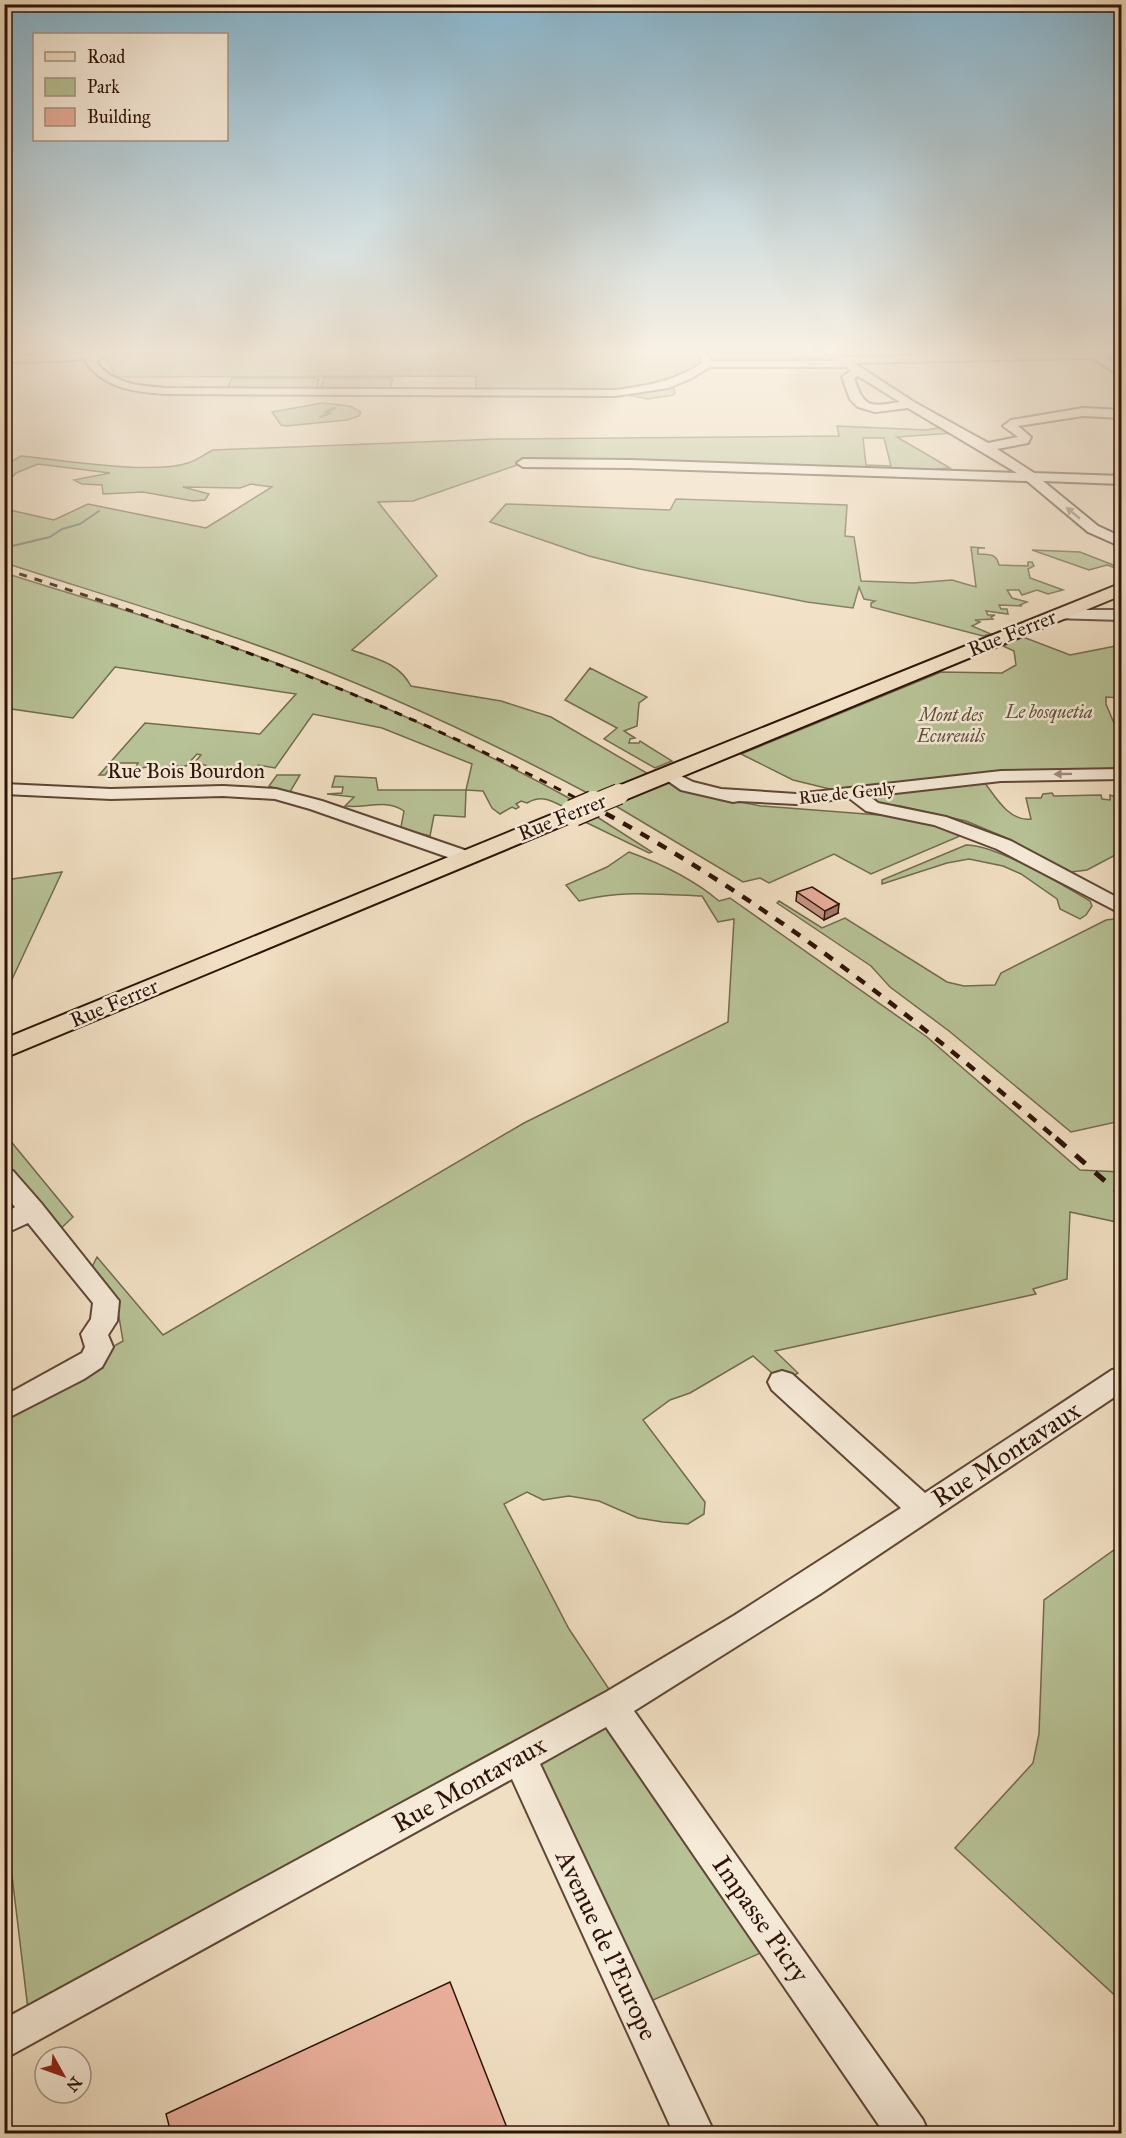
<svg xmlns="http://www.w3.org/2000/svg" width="1126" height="2138" font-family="'IM FELL Great Primer',serif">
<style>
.green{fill:#b7c296;stroke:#726a4e;stroke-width:1.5;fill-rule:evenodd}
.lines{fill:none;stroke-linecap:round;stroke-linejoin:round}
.stream{stroke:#6f796d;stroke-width:2}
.minor-casing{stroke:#5f4635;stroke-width:4}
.major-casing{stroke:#2e1306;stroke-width:4}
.minor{fill:#f6ead8;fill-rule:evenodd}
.major{fill:#f1dfc3;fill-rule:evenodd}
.rail-far2{stroke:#2e1306;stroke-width:3;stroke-dasharray:8 8;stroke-linecap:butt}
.rail-far1{stroke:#2e1306;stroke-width:4.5;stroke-dasharray:10 10;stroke-linecap:butt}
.rail{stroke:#2e1306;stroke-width:5;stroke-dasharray:13 13;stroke-linecap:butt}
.major-bridge-far1-casing{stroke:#2e1306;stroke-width:22;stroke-linecap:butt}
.major-bridge-casing{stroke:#2e1306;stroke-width:29;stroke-linecap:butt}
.major-bridge-far1{stroke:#f1dfc3;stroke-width:20}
.major-bridge{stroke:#f1dfc3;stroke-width:26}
.wall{fill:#c89685;stroke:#2e1306;stroke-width:1.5}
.shaded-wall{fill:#a37a6c;stroke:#2e1306;stroke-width:1.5}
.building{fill:#e9af9b;stroke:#2e1306;stroke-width:1.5}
.oneway{fill:#9c897a}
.labels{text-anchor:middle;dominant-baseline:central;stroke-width:5;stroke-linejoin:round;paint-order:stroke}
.far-park-label{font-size:18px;font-style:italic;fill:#5e5038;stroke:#f6ead8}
.far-street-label{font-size:18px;fill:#2e1306;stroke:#f6ead8}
.street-label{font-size:21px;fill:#2e1306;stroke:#f6ead8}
.near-street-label{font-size:26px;fill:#2e1306;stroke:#f6ead8}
</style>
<rect width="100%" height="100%" fill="#f1dfc3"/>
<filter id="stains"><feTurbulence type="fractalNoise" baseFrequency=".00333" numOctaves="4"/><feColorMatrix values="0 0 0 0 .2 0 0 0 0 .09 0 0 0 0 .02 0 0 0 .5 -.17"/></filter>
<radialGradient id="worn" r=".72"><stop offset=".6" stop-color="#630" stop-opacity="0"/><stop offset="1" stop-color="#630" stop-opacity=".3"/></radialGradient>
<path class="green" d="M122 351H699L708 361 673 384 675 393 673 395 648 399 616 393 476 392V376L116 377 106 359Z
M706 351H815L803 354H720Z
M716 357H821L823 362H717Z
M232 378H314L319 379 317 389H227Z
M323 378H393L390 389H321Z
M322 403 350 406 361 412 359 416 347 420 286 426 281 425 272 412Z
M837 426 926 430 944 427 953 433 897 437 950 468 936 469 935 472 523 463 413 501 378 502 437 576 352 650C376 659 398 662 411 686L501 701 551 717 650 775 597 798C501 747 404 701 303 662 205 625 104 595 5 563V509L54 520 88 504 206 528 272 487 251 484 240 488 183 487 209 494 205 500 193 501 143 492 103 494 102 485 82 484 74 480 110 473 38 464 16 473 5 485 4 462 9 463 21 456C64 460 150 475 188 463 197 460 205 454 213 450L497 439 839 436ZM863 438H884L891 466 866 465Z
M676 499 847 505 845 536 854 537 861 581 913 583 952 580 976 587 971 547 985 548H978V554C990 555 996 553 999 565L1028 566V562H1032L1034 566 1028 569 1030 578 1063 590 1048 594 1037 590 1022 595 1019 590H1007L1012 598 1027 602 1020 605 1022 606 999 605 1001 609H1007L1008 614 986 611 988 615H995L991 617 993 619 975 620 980 622 972 626 991 634 983 636 871 607V603L875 601 864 599 859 587 853 608 807 602 640 569 589 556 490 522 506 504 670 510Z
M1032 550 1080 552 1121 568V570L1107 565 1089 570Z
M5 573C51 588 97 601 143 616 294 665 441 727 580 804L568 809C552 801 543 794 527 803L521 801 516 804 519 807 516 809 512 807 500 814 492 808 483 791 466 790 465 817 434 815 430 836 403 829 401 827 404 811C386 798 365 809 345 806L354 797 327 794 342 793 343 787H332L335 776 376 778 378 790H466L472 764 382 728 313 714 275 768 258 765 255 769 222 767 214 774 209 773 214 768 195 762 201 755 197 754 186 766H170L165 770H156L152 773 150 774 153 769 146 767 134 770 138 763H114L105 775H99L145 723 260 734 296 694 115 667 73 718 5 708Z
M1023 637 1070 655 1121 645V698L1106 697V704L1121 740V768L1008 772 838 791 793 780 741 754 941 672 1002 673 1016 665 1014 651 1003 646Z
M590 668 647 697 639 703 637 726 624 731 635 738 630 739 629 743H639L640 741 672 761 655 768 604 739 617 728 565 700Z
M277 775H300L290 792 271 789 272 787 269 786Z
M670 781C700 793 730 801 761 806L905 817 967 833 871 874 834 854 769 883 760 878 743 882 614 805Z
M985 783C996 798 1010 822 1031 819L1026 798H1041L1043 794 1052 793 1054 796 1101 795 1102 799 1110 800V795L1121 798V852L1087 870 1071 872 1004 837 966 821 900 806 879 804 875 799 879 795Z
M594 815 652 852 649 853 581 820Z
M966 845C997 845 1061 884 1090 901L1092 906 1086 915 1080 919 1060 909 1057 899 1021 874 1003 866 969 859 947 863 882 884V880Z
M629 852C662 864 692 878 719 901L730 898 927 1037 1080 1170 1121 1172V1223L1070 1212 1067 1279 1033 1289 1036 1294 775 1351 798 1373 782 1382 753 1356 690 1393 670 1400 643 1420 705 1502 704 1514 688 1524 663 1522 638 1518 599 1501 569 1496 543 1500 527 1492 504 1504 569 1629 779 1945 637 2007 519 1756 30 2026 4 1809V1409L123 1341 118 1311 90 1271 97 1257 163 1335 524 1123 728 1022 734 919 718 922 702 896C660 894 619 890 579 901L566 885 607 867Z
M62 872 8 988 5 989V880Z
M779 901 822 928 845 918 947 982 964 986 995 985 1001 973 1106 920 1121 918V1121L1071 1132 949 1031 890 987 871 966 777 903Z
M4 1133 73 1217 57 1232 5 1168Z
M1121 1545V2001L955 1848 1033 1763 1039 1734 1044 1600Z"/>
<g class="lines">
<path class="stream" d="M320 417 331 413 325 412 335 408
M8 547 50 537 62 529 80 524 99 511"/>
<defs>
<path id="minor" d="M95 351H110L96 362C113 384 139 386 165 388L616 390C647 386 675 381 702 363V359L694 351H705L712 361H836L823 351H835L844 357 1122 351V357L1106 358 1122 369V378L1093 358 854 363 914 402 988 443 1018 437 1003 426 1011 420 1083 408 1122 410V418L1083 416 1018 426 1031 437 1028 443 997 449 1034 473 1122 476V484L1043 481 1098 526 1122 537V547L1088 532 1027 481 630 468 523 467 517 463 523 459 630 460 1017 473 908 408 875 412 858 407 850 399 842 377 851 371 846 367H710L690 379 668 388 616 396 165 394C133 392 104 388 85 361L87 358 64 361 4 362V356L64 355ZM858 376 900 402C869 407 864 408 854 378Z
M1057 610H1122V620L1052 618 1049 615Z
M667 769 693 782 721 789 796 794 1001 771 1122 769V779L1001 781 869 796 878 803 946 817 1011 841 1122 900V914L997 849 934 825 866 811 849 798 796 804 739 801 733 802 681 790 658 774 661 770Z
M4 784 111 789 223 786 276 789 322 801 473 853 476 857 473 861H459L310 809 275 799 223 796 111 799 4 794Z
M4 1169 13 1171 41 1203 119 1301 117 1321 108 1335 113 1347 102 1367 84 1379 4 1420V1396L82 1353 85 1347 81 1334 91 1319 93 1303 28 1223 4 1234V1214L15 1207 4 1194Z
M1122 1368V1392L820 1594 634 1711 923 2120 929 2134H885L606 1727 540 1764 715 2134H674L512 1779 4 2059V2019L606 1692 735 1615 901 1508 772 1390 768 1382 772 1374 782 1371 792 1374 925 1493 1112 1370Z"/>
<path id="major" d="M1122 583V595L627 799 619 801 611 799 608 794 611 789Z
M573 806 581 808 585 813 581 818 4 1058V1039Z"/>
</defs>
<use href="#minor" class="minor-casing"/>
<use href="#major" class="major-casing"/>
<use href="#minor" class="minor"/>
<use href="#major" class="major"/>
<path class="rail-far2" d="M4 569C206 633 403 706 591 806"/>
<path class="rail-far1" d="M588 804C759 895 911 1014 1058 1140"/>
<path class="rail" d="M1056 1138 1122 1196"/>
<defs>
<path id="major-bridge-far1" d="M590 806 619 794"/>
<path id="major-bridge" d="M573 813 594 804"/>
</defs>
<use href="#major-bridge-far1" class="major-bridge-far1-casing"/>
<use href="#major-bridge" class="major-bridge-casing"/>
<use href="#major-bridge-far1" class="major-bridge-far1"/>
<use href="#major-bridge" class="major-bridge"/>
</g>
<path class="wall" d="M797 892 838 913 824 920 796 901Z"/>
<path class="shaded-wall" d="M839 904 838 913 824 920 825 911Z"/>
<path class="building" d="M812 887 839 904 825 911 797 892Z
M450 1982 509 2133H171L166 2114Z"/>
<defs><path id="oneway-solid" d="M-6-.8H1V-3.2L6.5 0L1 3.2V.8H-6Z" transform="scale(1.5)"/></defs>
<g class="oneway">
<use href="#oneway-solid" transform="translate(1073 513) rotate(-140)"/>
<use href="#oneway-solid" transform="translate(1063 774) rotate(179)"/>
</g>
<linearGradient id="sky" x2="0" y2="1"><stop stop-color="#89b8d2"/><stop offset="0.54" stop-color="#f9f1e4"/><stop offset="1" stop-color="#f9f1e4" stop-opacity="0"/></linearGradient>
<rect width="1126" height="650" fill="url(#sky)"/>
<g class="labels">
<g class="far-park-label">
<text x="1049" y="712">Le bosquetia</text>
<text x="951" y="715">Mont des<tspan x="951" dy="21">Ecureuils</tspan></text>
</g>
<g class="far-street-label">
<text transform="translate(847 793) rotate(-6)">Rue de Genly</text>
</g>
<g class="street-label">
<text transform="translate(1012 633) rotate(-22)">Rue Ferrer</text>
<text x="186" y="771">Rue Bois Bourdon</text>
<text transform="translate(562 817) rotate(-22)">Rue Ferrer</text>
<text transform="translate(114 1003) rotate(-23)">Rue Ferrer</text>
</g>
<g class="near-street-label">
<text transform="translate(1006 1454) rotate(-33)">Rue Montavaux</text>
<text transform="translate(469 1784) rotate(-29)">Rue Montavaux</text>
<text transform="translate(761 1919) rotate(55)">Impasse Picry</text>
<text transform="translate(607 1945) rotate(65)">Avenue de l'Europe</text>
</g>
</g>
<rect width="1126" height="2138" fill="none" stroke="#f1dfc3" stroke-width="24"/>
<rect x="6" y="6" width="1114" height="2126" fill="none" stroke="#2e1306" stroke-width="3"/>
<rect x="12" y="12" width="1102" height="2114" fill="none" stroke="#2e1306" stroke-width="1.5"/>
<rect x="33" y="33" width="195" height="108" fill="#f6ead8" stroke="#a69484" stroke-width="1.5"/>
<rect x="45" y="52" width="30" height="9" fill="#f1dfc3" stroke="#a69484" stroke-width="1.5"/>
<text x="87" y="63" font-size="18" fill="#2e1306">Road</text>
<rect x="45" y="78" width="30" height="18" fill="#b7c296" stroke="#a69484" stroke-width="1.5"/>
<text x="87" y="93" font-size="18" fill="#2e1306">Park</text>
<rect x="45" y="108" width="30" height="18" fill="#e9af9b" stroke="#a69484" stroke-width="1.5"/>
<text x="87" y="123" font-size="18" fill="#2e1306">Building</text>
<g transform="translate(63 2075) rotate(130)"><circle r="28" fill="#f6ead8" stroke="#a69484" stroke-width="1.5"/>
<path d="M0-4.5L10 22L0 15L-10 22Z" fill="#8f2418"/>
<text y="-9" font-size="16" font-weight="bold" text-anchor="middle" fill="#2e1306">N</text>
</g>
<rect width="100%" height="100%" filter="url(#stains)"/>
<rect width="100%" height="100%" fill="url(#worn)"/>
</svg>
